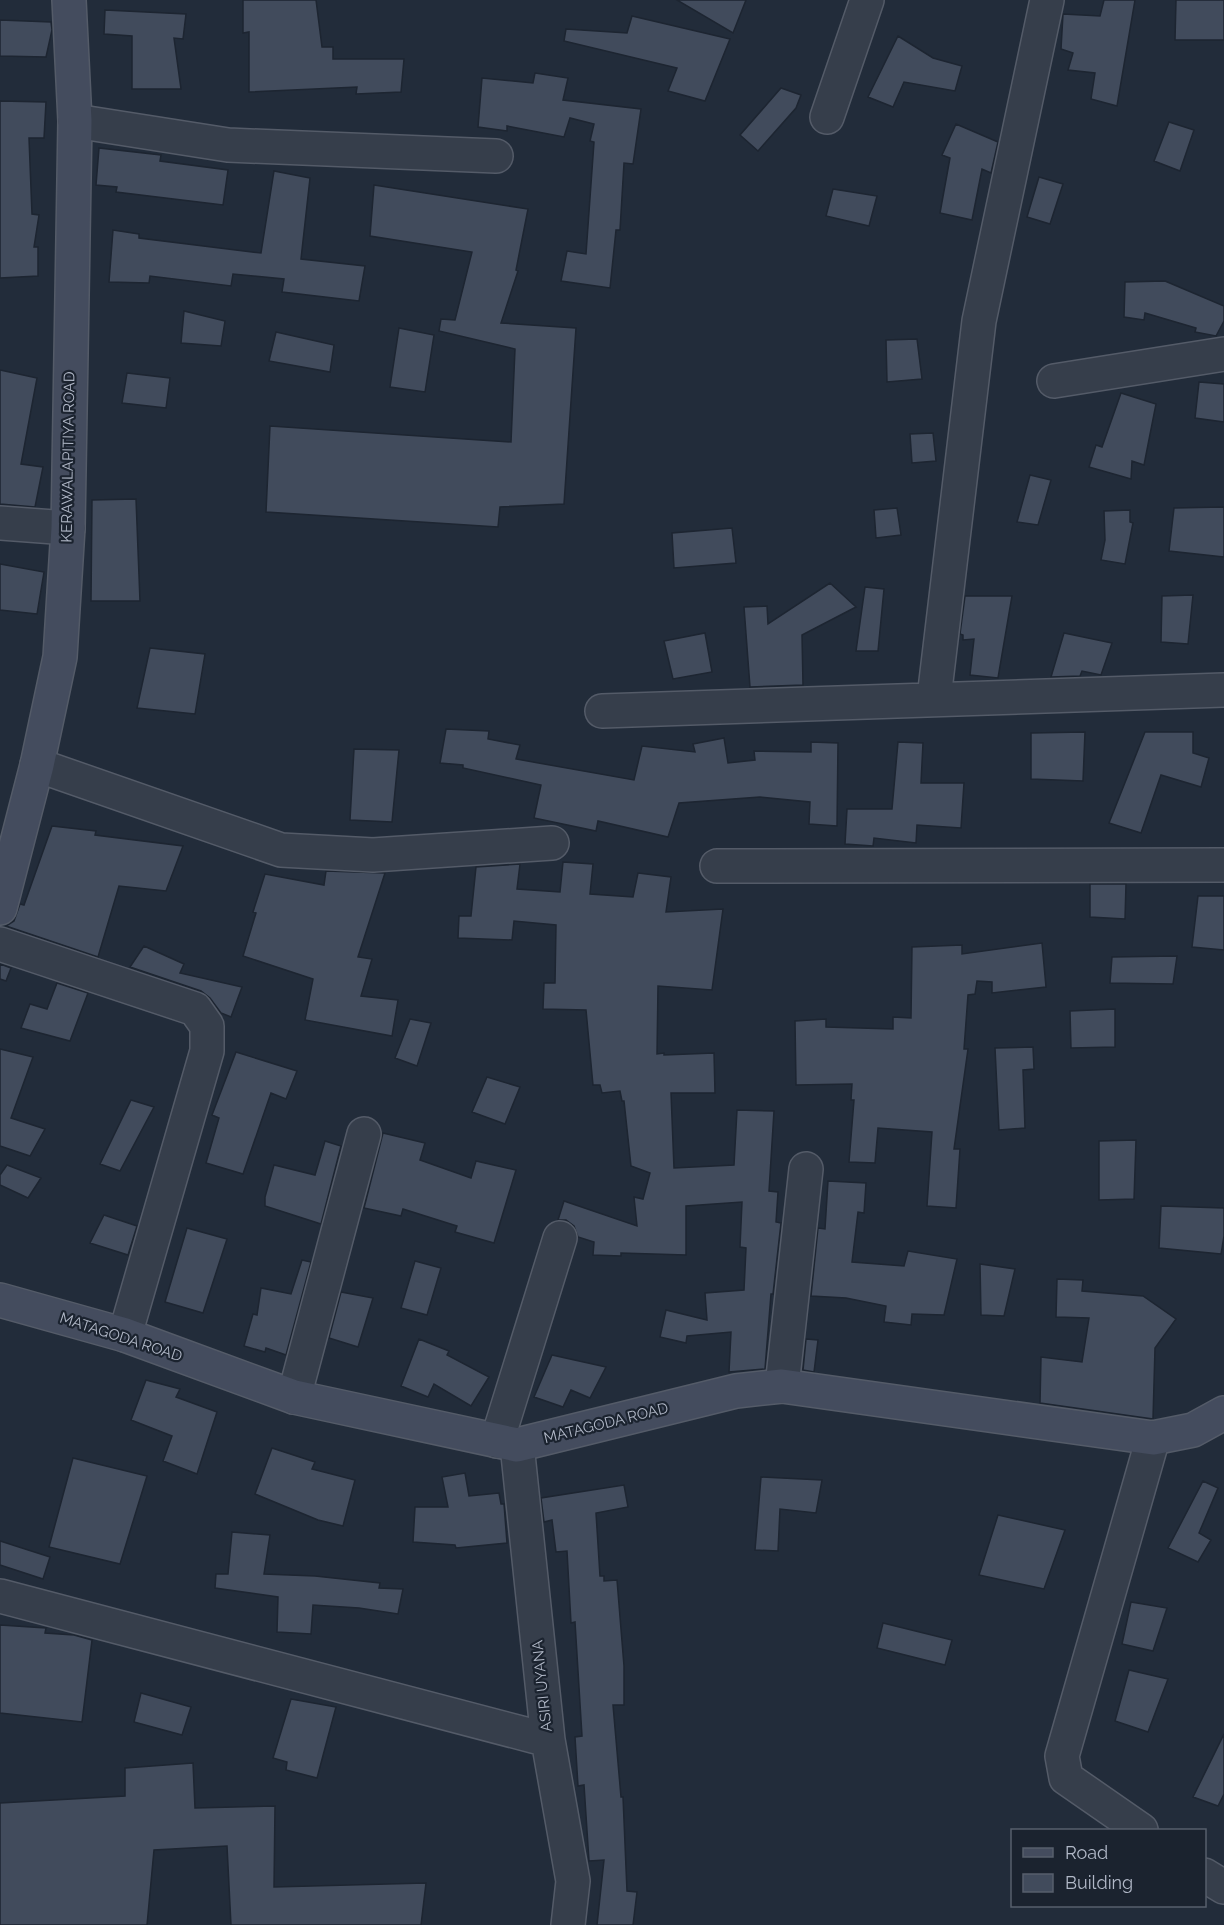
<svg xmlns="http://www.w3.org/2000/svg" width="1224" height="1925" font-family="Raleway,sans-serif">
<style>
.building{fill:#414b5c;stroke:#1d2531;stroke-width:1.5}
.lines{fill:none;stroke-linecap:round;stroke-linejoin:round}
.street-casing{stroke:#545b68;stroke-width:36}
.secondary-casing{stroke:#545b68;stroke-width:36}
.street{stroke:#363e4b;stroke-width:33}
.secondary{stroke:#444c5e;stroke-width:33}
.labels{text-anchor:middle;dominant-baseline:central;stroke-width:4.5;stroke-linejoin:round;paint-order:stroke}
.street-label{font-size:15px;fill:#b1b8c7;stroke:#1b232f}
</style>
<rect width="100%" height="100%" fill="#222c3a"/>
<path class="building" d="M243 0H316L322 47H333V59H404L401 92 356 94 357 87 249 92V32L243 33Z
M677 0H746L733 33Z
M1104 0H1135L1117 106 1091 99 1095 73 1068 70 1073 53 1061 49 1063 14 1100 16Z
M1176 0H1224V40H1175Z
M105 10 186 14 183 39 174 38 181 89H132V36L104 34Z
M632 16 730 39 705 101 668 91 677 68 564 41 566 29 627 33Z
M0 20 51 22 52 30 46 57 0 56Z
M898 36 933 58 962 66 955 91 904 82 893 107 868 97Z
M535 73 568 78 563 100 641 109 633 164 624 163 620 230H616L610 288 561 281 567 251 586 254 594 142 590 141 594 124 570 118 564 137 507 126V131L478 127 482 78 533 83Z
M781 88 801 95 796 108 758 151 740 135Z
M0 101 46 102 44 138H29L32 214 39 215 34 247H38V276L0 278Z
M1169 122 1194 130 1180 171 1154 161Z
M956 124 998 142 991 173 982 169 972 220 940 213 950 158 942 155Z
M99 148 161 155 160 161 228 170 223 205 116 192 117 187 96 185Z
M274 171 310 178 301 259 365 266 359 301 282 292 284 279 233 274 231 286 150 276 149 283 109 282 113 230 139 234V238L261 253Z
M1039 177 1063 184 1050 224 1027 217Z
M374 185 528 209 516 270 518 271 501 323 576 328 564 504 500 507 498 527 266 512 270 426 511 442 515 349 439 331 441 319 455 320 472 252 370 236Z
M833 189 877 196 869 226 826 216Z
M1165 281 1224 306V321L1216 336 1195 332 1196 328 1145 313 1144 320 1124 317 1125 282Z
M184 311 225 321 221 346 181 343Z
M399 328 434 335 425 392 390 387Z
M276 332 334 345 330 372 269 361Z
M917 339 922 379 887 382 886 340Z
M0 370 37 378 21 464 43 467 35 507 0 504Z
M127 373 170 378 166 408 122 403Z
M1199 382 1224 384V422L1195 418Z
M1121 393 1156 404 1144 465 1132 461 1131 479 1089 467 1096 445 1102 447Z
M933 433 936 461 912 463 910 434Z
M1030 475 1051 480 1038 525 1017 522Z
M136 499 140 601H91L92 500Z
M1224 507V557L1169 551 1174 508Z
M897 508 901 535 876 538 874 510Z
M1130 510V522L1133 523 1125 564 1101 560 1105 540 1104 511Z
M732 528 736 563 674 568 672 533Z
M0 564 44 572 37 614 0 610Z
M830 583 856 607 802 635 803 685 750 687 744 607 767 606 768 624Z
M865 587 884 589 878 651H856Z
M1193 595 1188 644 1161 642 1162 596Z
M965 596H1012L998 678 970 675 974 639 963 640V635L960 634Z
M705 633 712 672 673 679 664 641Z
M1064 633 1112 643 1101 675 1082 671 1080 676 1051 677Z
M150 648 205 654 195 714 137 708Z
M446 729 489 731 488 739 520 745 516 759 634 780 642 746 695 752 693 744 724 738 728 763 755 760 754 751 811 752V742L838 743 837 826 809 824 810 802 760 797 679 803 668 837 598 821 596 831 534 818 541 785 463 768V765L440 763Z
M1085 732 1083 781 1031 779V733Z
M1145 732H1193V753L1209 758 1201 787 1161 775 1141 833 1109 823Z
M898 742 923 743 921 783H964L961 828 917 825 916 843 874 838 873 846 845 844 847 809H892Z
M354 749 399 750 392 822 350 820Z
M52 826 96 831 95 835 183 846 166 891 119 886 98 957 6 926 14 921 20 904 24 905Z
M563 862 593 864 590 894 633 897 638 873 671 877 666 912 723 909 712 990 658 986 657 1054 664 1053V1055L714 1053 715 1093H671L674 1168 734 1165 737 1110 774 1111 769 1191 778 1192 776 1222 781 1223 773 1294H771L765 1369 729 1372 731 1332 687 1336 686 1343 660 1337 666 1310 707 1320 705 1293 744 1290 746 1248 740 1247 742 1202 686 1206V1255L621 1253V1256L593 1255 594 1242 578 1237 574 1226 566 1220H558L564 1201 637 1226 634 1197 643 1199 650 1173 631 1166 624 1101H622L620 1091 602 1093 600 1085H593L586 1010 543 1009 544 983H555L556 925 514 921 512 940 458 938 459 916H471L476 867 520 864 517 889 560 892Z
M326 871 385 873 358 957 372 959 361 996 398 1000 392 1036 305 1020 313 979 243 956 256 913 253 912 265 874 324 885Z
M1090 884H1126L1125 919 1090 917Z
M1198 896H1224V950L1192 947Z
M1042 943 1046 987 992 993V982L977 981 975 994 968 995 964 1049H968L954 1149H960L956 1208 927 1206 932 1132 878 1128 875 1163 849 1162 854 1100H851L852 1084 796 1085 795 1021 826 1019V1027L893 1029V1017L911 1018 912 947 962 945V954Z
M144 946 184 964 180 973 242 987 231 1017 221 1013 210 998 201 991 130 967Z
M1177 956 1173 984 1110 983 1112 957Z
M0 964 11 968 6 981 0 979Z
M57 983 88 993 70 1041 21 1028 30 1004 47 1009Z
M1115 1009V1047L1071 1048 1070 1011Z
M410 1019 431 1023 417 1066 395 1058Z
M1033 1047 1034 1069 1023 1070 1025 1128 999 1130 995 1048Z
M0 1049 33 1057 11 1118 45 1129 30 1156 0 1146Z
M236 1052 297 1071 286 1099 271 1093 243 1174 206 1163 219 1118 212 1115Z
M487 1077 520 1087 505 1124 472 1112Z
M131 1100 154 1107 120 1171 100 1164Z
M383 1133 425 1143 420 1160 471 1178 476 1161 516 1170 494 1243 455 1232 457 1226 403 1209 401 1216 364 1208Z
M1136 1140 1134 1199 1099 1200V1141Z
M325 1141 341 1146 321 1224 265 1206V1197L274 1165 315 1175Z
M7 1165 41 1178 28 1198 0 1185V1175Z
M828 1181 866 1183 864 1213 858 1212 852 1262 904 1266 908 1251 957 1259 944 1315 912 1314 911 1325 884 1322 886 1306 846 1298 811 1296 818 1228 825 1229Z
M1161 1206 1224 1208V1236L1221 1254 1159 1248Z
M104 1215 137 1226 128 1255 90 1243Z
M187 1228 227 1239 203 1313 165 1302Z
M302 1260 311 1262 286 1355 266 1348 265 1352 244 1346 253 1314 257 1315 261 1288 291 1294Z
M415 1261 441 1268 427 1315 401 1308Z
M980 1264 1015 1269 1004 1316 981 1315Z
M1057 1279 1083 1280 1082 1291 1143 1296 1176 1319 1155 1348 1153 1419 1040 1403 1041 1357 1082 1362 1089 1318 1056 1317Z
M341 1292 373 1298 358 1347 329 1338Z
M419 1339 449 1351 447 1355 489 1377 471 1406 434 1384 428 1397 401 1386Z
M806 1339 818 1340 814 1372 803 1370Z
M552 1355 606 1367 590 1398 571 1390 563 1407 534 1397Z
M146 1380 180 1389 176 1397 217 1412 197 1474 163 1461 172 1436 131 1420Z
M272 1448 315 1462 312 1469 355 1480 343 1526 318 1520 255 1494Z
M73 1458 147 1476 120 1564 49 1547Z
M465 1473 469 1496 499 1493 501 1504H504L507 1543 456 1548 455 1545 413 1542 415 1507H448L442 1477Z
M761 1477 822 1480 816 1513 780 1509 778 1551 755 1550Z
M1203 1481 1218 1488 1199 1533 1211 1540 1198 1562 1168 1548Z
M624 1485 628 1507 596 1513 600 1576H604V1581L617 1580 624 1666V1705H613L621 1797H623L627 1891 637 1892 633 1925H597L604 1860 589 1861 584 1785 578 1786 575 1737 582 1736 575 1622 571 1623 567 1551 556 1552 552 1520 544 1522 541 1498Z
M998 1515 1065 1530 1044 1589 979 1575Z
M232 1532 270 1535 264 1574 315 1576 380 1583 379 1588 403 1589 398 1614 359 1608 313 1605 311 1634 277 1632 278 1597 215 1588 216 1574H228Z
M0 1541 50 1557 43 1579 0 1565Z
M1131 1602 1167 1608 1153 1651 1122 1644Z
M883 1623 952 1640 945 1665 877 1648Z
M0 1625 46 1628 45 1633 74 1635 92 1640 82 1722 0 1713Z
M1129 1670 1168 1679 1148 1732 1115 1721Z
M141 1693 191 1707 182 1735 134 1722Z
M291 1699 336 1707 317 1778 286 1770 287 1762 273 1758Z
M1224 1734V1794L1218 1806 1193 1797Z
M193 1763 195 1808 275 1806 274 1887 426 1883 421 1925H231L227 1846 154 1850 147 1925H0V1803L125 1796V1768Z"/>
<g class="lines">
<defs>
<path id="street" d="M827 117 867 0
M75 121 228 145 496 156
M1054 381 1224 354
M0 523 68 528
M934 698 979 321 1047 0
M602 711 1224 690
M37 765 281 850 373 855 552 843
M717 866 1224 865
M0 944 195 1009 207 1026V1051L125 1335
M782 1386 806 1169
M294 1397 364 1134
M497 1441 560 1238
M517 1445 548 1740 573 1881 568 1925
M0 1596 548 1740
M1141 1830 1066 1778 1062 1756 1153 1438
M1204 1875 1224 1887"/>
<path id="secondary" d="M0 908 37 765 60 657 68 528 75 121 69 0
M0 1300 125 1335 294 1397 517 1445 736 1391 782 1386 1153 1438 1193 1430 1224 1413"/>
</defs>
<use href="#street" class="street-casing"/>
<use href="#secondary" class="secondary-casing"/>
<use href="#street" class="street"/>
<use href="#secondary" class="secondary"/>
</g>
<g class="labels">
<g class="street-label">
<text transform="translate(68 457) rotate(-89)">KERAWALAPITIYA ROAD</text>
<text transform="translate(121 1337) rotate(18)">MATAGODA ROAD</text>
<text transform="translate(606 1423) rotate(-14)">MATAGODA ROAD</text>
<text transform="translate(542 1686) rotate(-96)">ASIRI UYANA</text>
</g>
</g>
<rect x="1011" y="1829" width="195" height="78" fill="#1b232f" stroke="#575f6c" stroke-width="1.5"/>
<rect x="1023" y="1848" width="30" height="9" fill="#444c5e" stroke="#575f6c" stroke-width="1.5"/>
<text x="1065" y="1859" font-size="18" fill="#b1b8c7">Road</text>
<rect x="1023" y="1874" width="30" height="18" fill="#414b5c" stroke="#575f6c" stroke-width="1.5"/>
<text x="1065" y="1889" font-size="18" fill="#b1b8c7">Building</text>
</svg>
